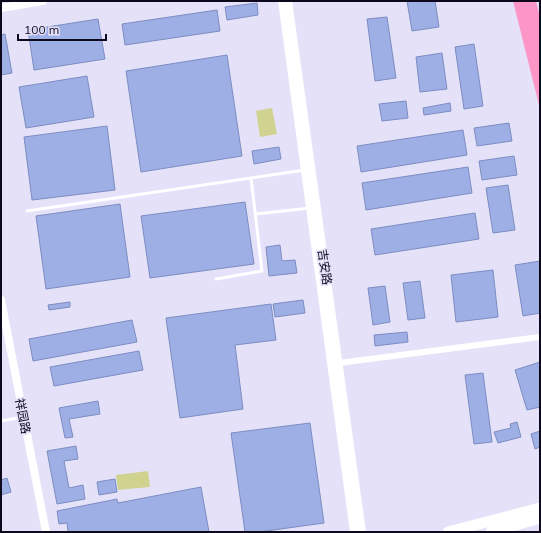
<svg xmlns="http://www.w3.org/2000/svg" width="541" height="533" font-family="Mulish,'Noto Sans SC',sans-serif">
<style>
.green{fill:#d0d38f}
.water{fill:#fd96c7}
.building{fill:#9eafe5;stroke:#7d8dc1}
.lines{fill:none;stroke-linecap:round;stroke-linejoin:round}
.lane{stroke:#fff;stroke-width:3}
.street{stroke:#fff;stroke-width:6}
.secondary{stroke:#fff;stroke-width:8}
.highway{stroke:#fff;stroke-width:11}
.labels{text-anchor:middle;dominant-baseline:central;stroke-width:3.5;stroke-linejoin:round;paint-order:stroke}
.street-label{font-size:12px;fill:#0d081c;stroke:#e4e1f9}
</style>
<rect width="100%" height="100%" fill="#e4e1f9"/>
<path class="green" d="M272 108 277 134 260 137 256 111Z
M148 471 150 487 118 490 116 475Z"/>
<path class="water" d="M513 1H536L540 17V109Z"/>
<path class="building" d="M407 1H435L439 27 412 31Z
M257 3 258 15 227 20 225 7Z
M217 10 220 31 125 45 122 24Z
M387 17 396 78 375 81 367 19Z
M98 19 105 59 34 70 28 30Z
M5 34 12 73 1 75V35Z
M474 44 483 106 464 109 455 47Z
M442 53 447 89 420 92 416 57Z
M227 55 242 156 141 172 126 71Z
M87 76 94 117 26 128 19 87Z
M406 101 408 118 382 121 379 104Z
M450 103 451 111 424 115 423 108Z
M509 123 512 141 477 146 474 128Z
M107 126 115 190 32 200 24 137Z
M463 130 467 155 361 172 357 146Z
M279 147 281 159 254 164 252 151Z
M514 156 517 175 482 180 479 161Z
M468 167 472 193 366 210 362 183Z
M508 185 515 230 493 233 486 188Z
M245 202 254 264 150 278 141 216Z
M120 204 130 277 46 289 36 216Z
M475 213 479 239 375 255 371 229Z
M280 245 282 261 295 260 297 273 269 276 266 247Z
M540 261V313L523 316 515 265Z
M493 270 498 317 456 322 451 275Z
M420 281 425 318 408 320 403 283Z
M385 286 390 322 373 325 368 288Z
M303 300 305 313 275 317 273 304Z
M70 302V307L49 310 48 305Z
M271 304 276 340 235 345 243 409 180 418 166 318Z
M132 320 137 342 33 361 29 339Z
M407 332 408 342 375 346 374 335Z
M139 351 143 370 54 386 50 367Z
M540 362V407L527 410 515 370Z
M483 373 492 442 474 444 465 375Z
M98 401 100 414 69 419 73 437 65 438 59 408Z
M517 422 521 437 498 443 494 432 511 428 510 424Z
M310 423 324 523 259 532H245L231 433Z
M540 431V447L535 449 531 434Z
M76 446 78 459 64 461 69 488 83 485 85 499 57 504 47 451Z
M7 478 11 492 1 495V480Z
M115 479 117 492 99 495 97 482Z
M201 487 209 532H68L67 523 59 524 57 511 117 499 118 503Z"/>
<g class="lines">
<path class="lane" d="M27 211 305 170
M256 214 310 208
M216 279 262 271 251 178
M1 421 23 417"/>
<path class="street" d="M339 363 540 337"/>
<path class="secondary" d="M282 1 354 532
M288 1 362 532
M1 8 43 1
M1 300 46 532"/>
<path class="highway" d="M448 532 540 508
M491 532 540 518"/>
</g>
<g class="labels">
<g class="street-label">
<text transform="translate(325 267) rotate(82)">吉安路</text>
<text transform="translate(23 416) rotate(79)">祥园路</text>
</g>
</g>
<rect width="541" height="533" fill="none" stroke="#0d081c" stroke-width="4"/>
<path d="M18 34v6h88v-6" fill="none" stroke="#0d081c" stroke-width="2"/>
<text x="24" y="34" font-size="12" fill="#0d081c" stroke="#e4e1f9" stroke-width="3" paint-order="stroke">100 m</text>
</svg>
